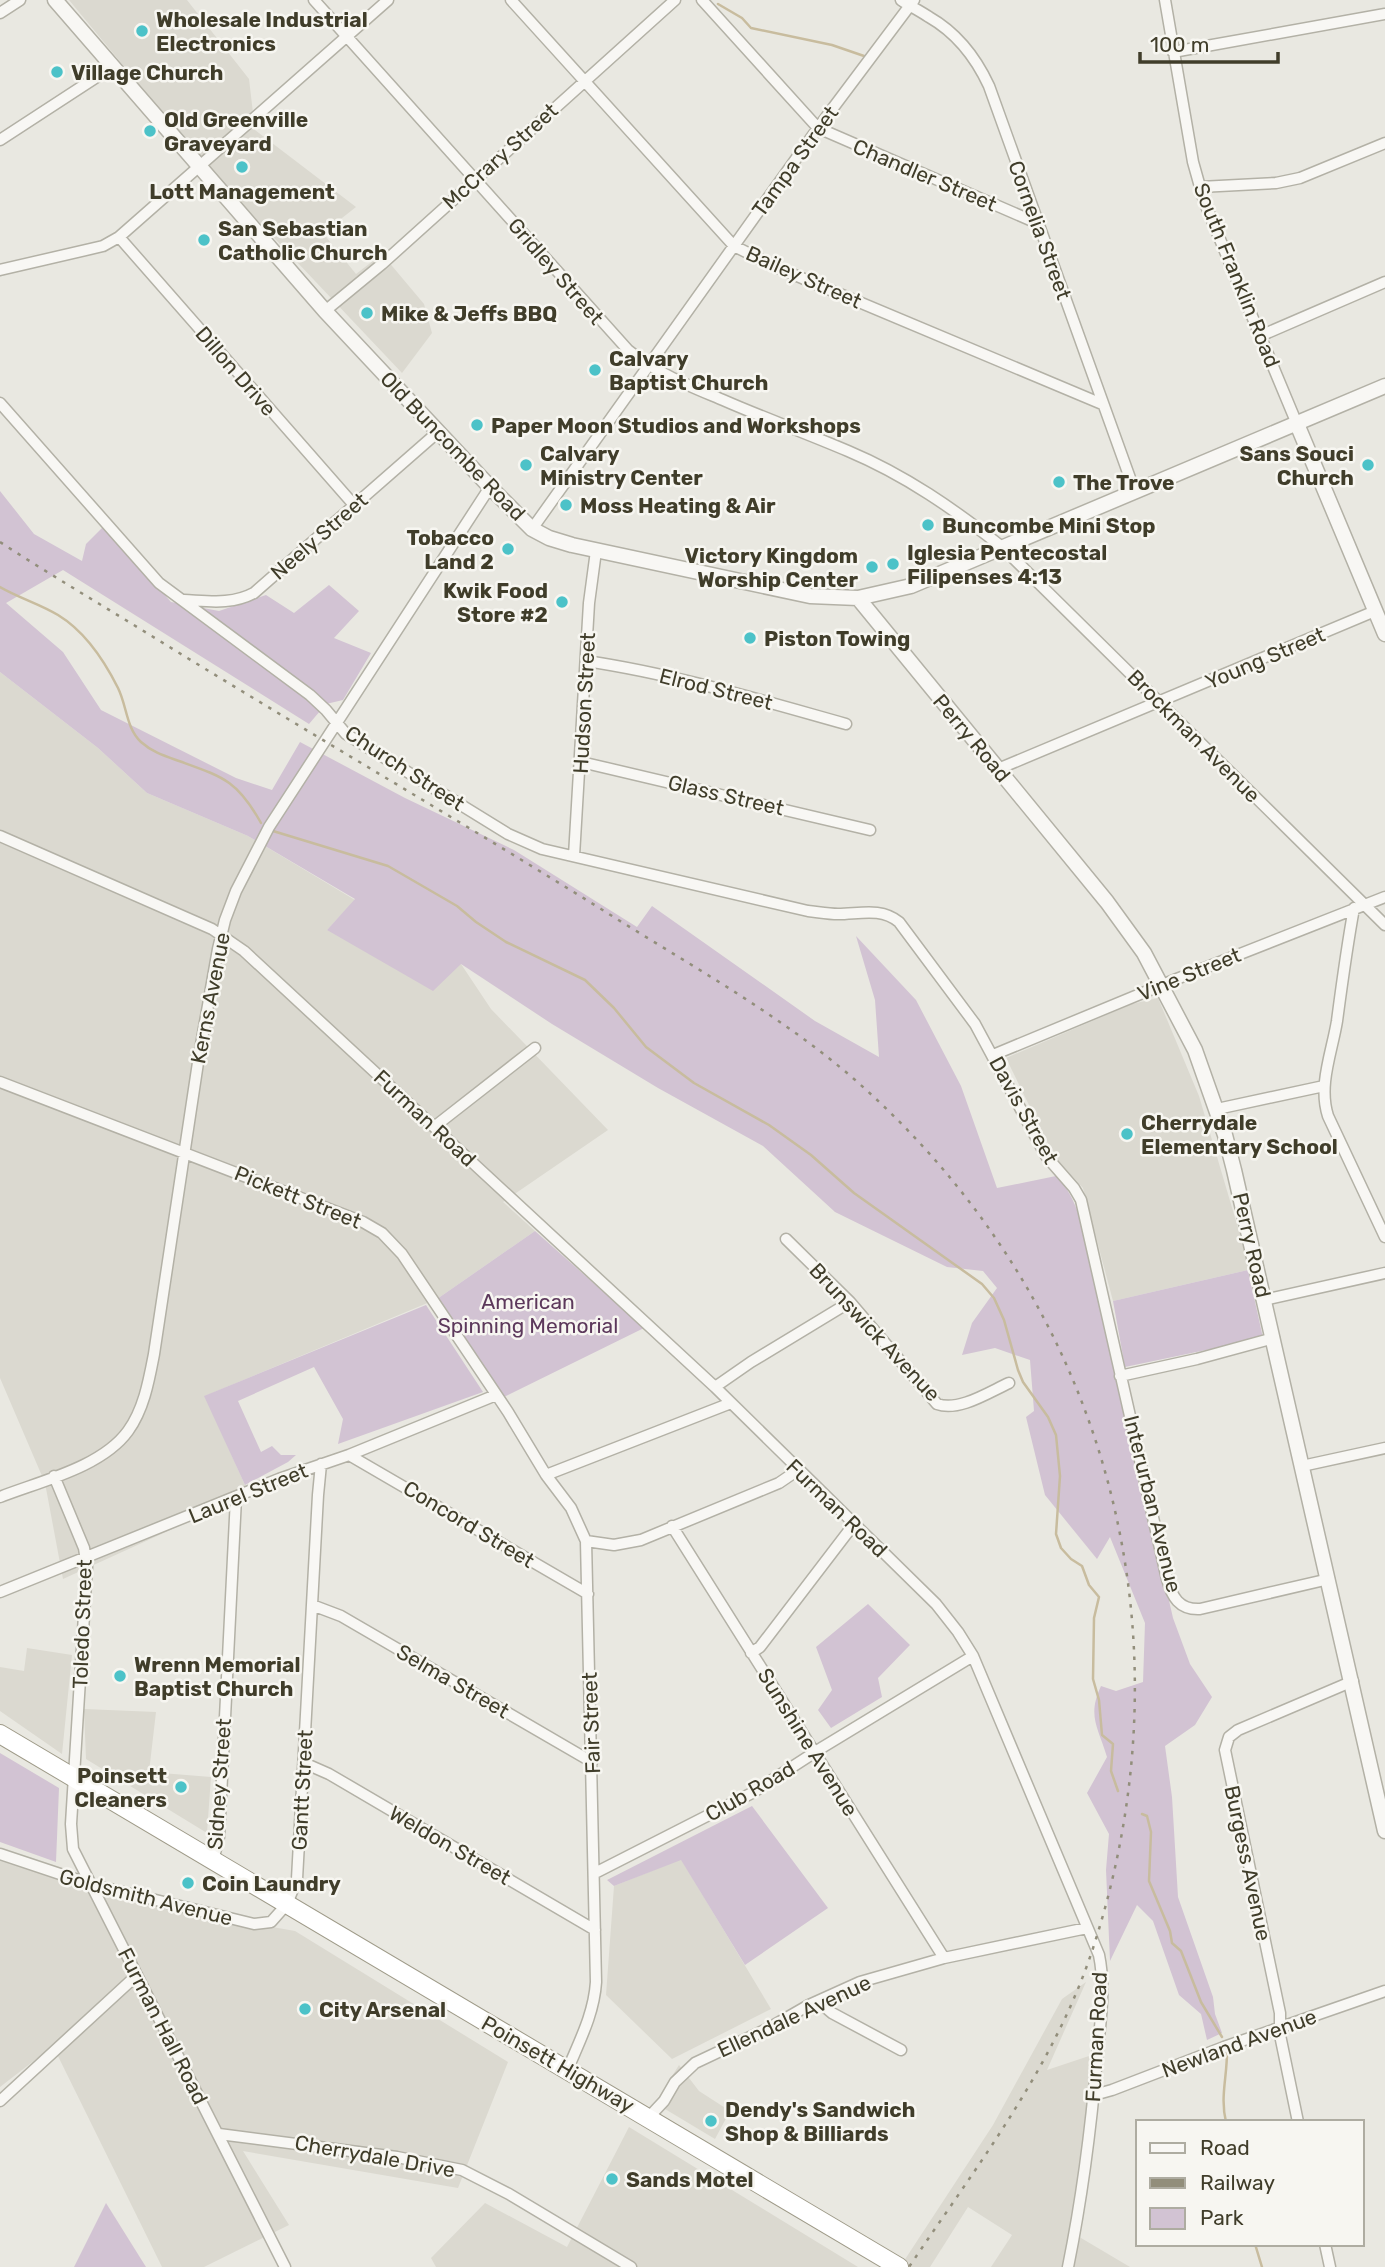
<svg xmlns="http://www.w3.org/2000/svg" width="1385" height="2267" font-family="Rubik,sans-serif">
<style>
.built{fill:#dbd9d0}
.green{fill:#d2c3d3}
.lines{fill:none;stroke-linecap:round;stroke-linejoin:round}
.stream{stroke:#c8bc9e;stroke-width:2.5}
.minor-casing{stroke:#b3b1a6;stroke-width:13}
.tertiary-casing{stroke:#b3b1a6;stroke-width:17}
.trunk-casing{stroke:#9f9b89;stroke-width:20}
.minor{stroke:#f8f7f4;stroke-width:10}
.tertiary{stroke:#f8f7f4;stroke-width:14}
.trunk{stroke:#fff;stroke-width:18}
.rail{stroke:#928e7b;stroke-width:2.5;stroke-dasharray:3.5 7;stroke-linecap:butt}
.poi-dot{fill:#4cc2c8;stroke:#f7f6f1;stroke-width:2.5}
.labels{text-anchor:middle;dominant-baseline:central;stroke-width:5;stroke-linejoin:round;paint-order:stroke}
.poi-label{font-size:21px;font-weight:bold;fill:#403d2a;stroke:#f7f6f1;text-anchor:start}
.street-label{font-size:21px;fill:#403d2a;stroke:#f7f6f1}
.park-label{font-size:21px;fill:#5c385b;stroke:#f7f6f1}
</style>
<rect width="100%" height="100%" fill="#e9e8e1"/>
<path class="built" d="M69 0H187L249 79 255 130 356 207 323 233 356 274 382 254 424 304 432 333 402 373 209 169Z
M0 672 98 748 147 793 248 836 355 900 327 930 461 964 491 1009 608 1130 503 1202 535 1231 437 1299 205 1396 249 1494 63 1579 45 1483 0 1378Z
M1158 998 1199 1096 1241 1238 1248 1270 1113 1301 1083 1188 1054 1156 1006 1058 1132 1004Z
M27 1648 72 1655 62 1754 0 1711V1667L24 1671Z
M84 1709 156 1712 149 1772 211 1777 207 1833 86 1759Z
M0 1848 115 1899 295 1931 508 2062 458 2188 243 2151 289 2225 204 2267H162L53 2046 0 2087Z
M681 1859 771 2009 672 2059 606 1995 614 1886Z
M1086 1982 1047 2070 1098 2053 1076 2235 1130 2267H991L1012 2235 968 2207 930 2267H900L993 2125 1062 1999Z
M679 2065 699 2091 730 2111 715 2139 655 2103Z
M629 2127 858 2267H436L431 2258 485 2203 567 2247Z"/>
<path class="green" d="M0 491 34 534 82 561 86 544 104 526 171 602 219 611 266 595 294 613 329 585 359 611 334 638 371 653 343 700 326 704 309 724 63 570 6 603 63 652 101 710 236 778 272 790 300 742 405 798 514 850 637 927 652 906 815 1021 879 1057 875 1000 856 936 916 1000 961 1086 997 1188 1056 1176C1078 1197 1083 1231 1091 1260L1173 1618 1190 1664 1212 1697 1195 1725 1165 1746 1172 1797 1178 1897 1213 1997 1215 2014 1222 2033 1207 2040 1201 2014 1179 1995 1153 1921 1137 1905 1110 1961 1106 1870 1109 1834 1087 1793 1107 1757C1098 1727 1087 1716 1101 1686L1116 1691 1143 1682 1145 1623 1110 1537 1097 1559 1045 1495 1026 1417 1034 1411 1030 1360 995 1348 962 1355 972 1323 997 1288 983 1271 947 1267 835 1212 763 1146 658 1088 552 1024 461 964 433 991 327 930 355 899 248 836 147 793 98 748 0 672Z
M535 1231 644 1328 502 1398 437 1299Z
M1248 1270 1263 1338 1125 1367 1113 1301Z
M426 1305 483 1392 338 1444 343 1419 314 1367 238 1401 261 1452 272 1446 281 1455H296L288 1462 245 1485 204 1396Z
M868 1604 910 1645 878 1678 882 1697 831 1728 818 1710 832 1690 816 1647Z
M0 1753 59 1788 56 1862 0 1842Z
M752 1806 828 1908 745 1965 681 1860 614 1886 607 1880Z
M106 2203 146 2267H74Z"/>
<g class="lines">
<path class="stream" d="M718 4 742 18 751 28 832 45 864 56
M0 587C19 598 40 604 58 615 86 632 104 660 118 688 127 706 126 728 141 742 152 752 165 756 179 761 223 777 237 780 261 823
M273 831 388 866 457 906 476 922 506 942 585 980 614 1008 646 1047 694 1083 769 1125 811 1155 854 1193 982 1284 994 1298 1004 1320 1018 1370 1023 1382 1048 1417 1056 1435 1060 1476 1056 1534 1061 1548 1071 1559 1082 1566 1089 1585 1099 1597 1094 1618 1093 1679 1099 1700 1102 1735 1113 1744 1111 1771 1118 1791
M1142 1814 1147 1816 1151 1832 1149 1881 1170 1931 1172 1943 1181 1951 1201 2002 1222 2037
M1226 2122C1220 2097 1227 2078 1227 2052
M1255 2244 1262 2267"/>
<defs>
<path id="minor" d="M314 0 628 350C656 373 690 386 723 400 764 418 806 433 848 451 905 475 954 509 1002 547L1385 925
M511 0 734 246 778 268 1102 404
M702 0 818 128 1037 223
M901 0C910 6 920 11 929 17 957 33 976 58 989 86L1135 492
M1165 0 1193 162 1204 201 1297 424
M0 13 20 0
M1173 52 1385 14
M0 140 112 67
M1200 187 1276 183 1300 178 1385 143
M119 237 354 505
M0 270 103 246 119 237 388 0
M325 311 382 264 675 0
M1260 336 1385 282
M0 403 159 583 310 695 326 710 346 734 508 834 542 849 808 911C818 912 828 914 838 914 859 914 881 907 899 922L975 1024 1046 1156 1074 1188 1081 1200 1167 1579C1172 1597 1179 1610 1200 1609L1329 1579
M532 529 818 128 914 0
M184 600C208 601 232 605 254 593L438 432
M586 661C674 674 760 700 846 724
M581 762 870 830
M998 769 1375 611
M0 836 212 929 244 951 715 1387 936 1604 958 1632 973 1656 1099 1955C1106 1989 1100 2024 1097 2058 1091 2128 1082 2198 1068 2267
M574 856 589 603 596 551
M1354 908C1347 946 1342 983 1337 1021 1332 1052 1318 1085 1328 1116L1385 1237
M993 1055 1174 980 1385 897
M0 1082 363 1222 382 1233 402 1254 508 1412 546 1475 571 1508 586 1541 596 1982C594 2014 579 2042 567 2071
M1217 1109 1324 1086
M434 1127 535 1048
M786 1239 850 1302 937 1404C959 1412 989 1392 1009 1383
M1264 1300 1385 1273
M1120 1376 1197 1359 1274 1338
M715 1387 751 1362 850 1302
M349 1455 588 1594
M1302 1466 1385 1448
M546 1475 731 1403
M54 1476 84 1548 87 1567 71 1824 73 1849 285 2267
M0 1497C41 1481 102 1467 128 1431 144 1409 149 1380 154 1354L199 1056 218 949 225 920 236 891 269 827 490 487
M672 1526 944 1958
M586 1541 614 1545 641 1540 779 1483 798 1470
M0 1592 279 1479 349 1455 496 1395
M312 1605 341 1616 592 1762
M751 1653 760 1647 854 1524
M304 1763 329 1774 595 1930
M0 1854 90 1884 254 1924 271 1922 287 1904 297 1879 318 1495 321 1464
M213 1861 219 1837 236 1498
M595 1873 752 1793 823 1747 973 1656
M818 2001 832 2013 901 2050
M1094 2095 1112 2090 1224 2047 1385 1991
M0 2101 137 1975
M649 2117 664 2101 675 2082 695 2063 769 2028 809 2005 860 1982 944 1958 1087 1928
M1298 2122 1280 2035V2013L1225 1750 1229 1737 1238 1730 1353 1681
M219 2134 397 2157 462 2170 509 2194 631 2267
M1325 2244 1330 2267"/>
<path id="tertiary" d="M55 0 325 311 490 487 532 529 549 538 572 545 810 596 858 598 911 586 1385 386
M1297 424 1385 634
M858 598 1107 902 1144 953 1195 1050 1225 1135 1234 1170 1385 1831"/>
<path id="trunk" d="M0 1734 899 2267"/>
</defs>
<use href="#minor" class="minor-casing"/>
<use href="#tertiary" class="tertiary-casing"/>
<use href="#trunk" class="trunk-casing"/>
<use href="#minor" class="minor"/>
<use href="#tertiary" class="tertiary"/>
<use href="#trunk" class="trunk"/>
<path class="rail" d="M0 542C49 574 100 604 150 635 299 727 452 816 601 909 686 963 778 1013 854 1079 1104 1298 1195 1626 1095 1942 1057 2063 978 2164 909 2267"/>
</g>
<g class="poi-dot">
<circle cx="142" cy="31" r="7"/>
<circle cx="57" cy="72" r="7"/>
<circle cx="150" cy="131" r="7"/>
<circle cx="242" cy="167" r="7"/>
<circle cx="204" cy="240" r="7"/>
<circle cx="367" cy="313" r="7"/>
<circle cx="595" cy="370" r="7"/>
<circle cx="477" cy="425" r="7"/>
<circle cx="526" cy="465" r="7"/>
<circle cx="1368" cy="465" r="7"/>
<circle cx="1059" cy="482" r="7"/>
<circle cx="566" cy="505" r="7"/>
<circle cx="928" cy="525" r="7"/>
<circle cx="508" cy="549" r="7"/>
<circle cx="893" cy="564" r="7"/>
<circle cx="872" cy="567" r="7"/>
<circle cx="562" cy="602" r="7"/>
<circle cx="750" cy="638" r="7"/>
<circle cx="1127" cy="1134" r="7"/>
<circle cx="120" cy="1676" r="7"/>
<circle cx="181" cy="1787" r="7"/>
<circle cx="188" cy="1883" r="7"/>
<circle cx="305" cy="2009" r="7"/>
<circle cx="711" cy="2121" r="7"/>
<circle cx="612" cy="2179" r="7"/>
</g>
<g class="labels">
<g class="poi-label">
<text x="156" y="19">Wholesale Industrial<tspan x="156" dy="24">Electronics</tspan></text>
<text x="71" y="72">Village Church</text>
<text x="164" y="119">Old Greenville<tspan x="164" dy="24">Graveyard</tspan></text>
<text x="242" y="191" text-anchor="middle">Lott Management</text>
<text x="218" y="228">San Sebastian<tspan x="218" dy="24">Catholic Church</tspan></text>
<text x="381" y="313">Mike &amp; Jeffs BBQ</text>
<text x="609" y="358">Calvary<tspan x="609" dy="24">Baptist Church</tspan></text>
<text x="491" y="425">Paper Moon Studios and Workshops</text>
<text x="540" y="453">Calvary<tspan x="540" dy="24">Ministry Center</tspan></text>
<text x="1354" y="453" text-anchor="end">Sans Souci<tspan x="1354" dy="24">Church</tspan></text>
<text x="1073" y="482">The Trove</text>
<text x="580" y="505">Moss Heating &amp; Air</text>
<text x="942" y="525">Buncombe Mini Stop</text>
<text x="494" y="537" text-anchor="end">Tobacco<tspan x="494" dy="24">Land 2</tspan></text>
<text x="907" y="552">Iglesia Pentecostal<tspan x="907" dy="24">Filipenses 4:13</tspan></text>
<text x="858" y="555" text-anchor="end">Victory Kingdom<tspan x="858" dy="24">Worship Center</tspan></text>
<text x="548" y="590" text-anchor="end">Kwik Food<tspan x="548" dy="24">Store #2</tspan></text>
<text x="764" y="638">Piston Towing</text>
<text x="1141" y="1122">Cherrydale<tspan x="1141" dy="24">Elementary School</tspan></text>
<text x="134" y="1664">Wrenn Memorial<tspan x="134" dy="24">Baptist Church</tspan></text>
<text x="167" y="1775" text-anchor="end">Poinsett<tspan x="167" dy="24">Cleaners</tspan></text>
<text x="202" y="1883">Coin Laundry</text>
<text x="319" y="2009">City Arsenal</text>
<text x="725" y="2109">Dendy's Sandwich<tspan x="725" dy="24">Shop &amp; Billiards</tspan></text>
<text x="626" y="2179">Sands Motel</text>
</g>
<g class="street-label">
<text transform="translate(500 156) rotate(-42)">McCrary Street</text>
<text transform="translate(795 161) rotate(-54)">Tampa Street</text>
<text transform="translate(925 175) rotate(23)">Chandler Street</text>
<text transform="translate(1040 230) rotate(70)">Cornelia Street</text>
<text transform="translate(556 271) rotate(49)">Gridley Street</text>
<text transform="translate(1237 275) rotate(68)">South Franklin Road</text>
<text transform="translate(804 277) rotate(24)">Bailey Street</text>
<text transform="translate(236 371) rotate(49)">Dillon Drive</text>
<text transform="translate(453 446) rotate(46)">Old Buncombe Road</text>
<text transform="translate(319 536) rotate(-41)">Neely Street</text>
<text transform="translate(1265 658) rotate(-23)">Young Street</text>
<text transform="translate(716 689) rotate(14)">Elrod Street</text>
<text transform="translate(584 703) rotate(-87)">Hudson Street</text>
<text transform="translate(1194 736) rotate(45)">Brockman Avenue</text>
<text transform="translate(972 738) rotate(50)">Perry Road</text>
<text transform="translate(405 768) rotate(33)">Church Street</text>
<text transform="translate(726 795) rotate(13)">Glass Street</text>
<text transform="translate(1189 974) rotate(-22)">Vine Street</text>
<text transform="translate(210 998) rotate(-79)">Kerns Avenue</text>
<text transform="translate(1024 1110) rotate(61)">Davis Street</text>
<text transform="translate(425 1118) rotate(43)">Furman Road</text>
<text transform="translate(298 1197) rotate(22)">Pickett Street</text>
<text transform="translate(1252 1245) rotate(77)">Perry Road</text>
<text transform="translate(875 1332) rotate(47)">Brunswick Avenue</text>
<text transform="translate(248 1493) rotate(-22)">Laurel Street</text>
<text transform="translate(1153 1504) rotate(76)">Interurban Avenue</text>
<text transform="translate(837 1508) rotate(44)">Furman Road</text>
<text transform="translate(469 1524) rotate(31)">Concord Street</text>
<text transform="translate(82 1624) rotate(-88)">Toledo Street</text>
<text transform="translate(453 1681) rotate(30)">Selma Street</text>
<text transform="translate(591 1723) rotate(-92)">Fair Street</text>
<text transform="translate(808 1742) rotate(58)">Sunshine Avenue</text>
<text transform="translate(219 1784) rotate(-86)">Sidney Street</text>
<text transform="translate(302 1790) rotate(-87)">Gantt Street</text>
<text transform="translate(750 1791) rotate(-30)">Club Road</text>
<text transform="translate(450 1845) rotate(30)">Weldon Street</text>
<text transform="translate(1248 1863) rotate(78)">Burgess Avenue</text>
<text transform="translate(146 1897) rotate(14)">Goldsmith Avenue</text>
<text transform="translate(794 2016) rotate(-25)">Ellendale Avenue</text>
<text transform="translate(163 2026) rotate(63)">Furman Hall Road</text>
<text transform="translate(1096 2037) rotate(-87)">Furman Road</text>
<text transform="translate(1239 2043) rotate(-20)">Newland Avenue</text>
<text transform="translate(558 2064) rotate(30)">Poinsett Highway</text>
<text transform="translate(375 2156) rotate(10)">Cherrydale Drive</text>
</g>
<g class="park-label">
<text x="528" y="1301">American<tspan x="528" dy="24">Spinning Memorial</tspan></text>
</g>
</g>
<rect x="1136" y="2120" width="228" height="126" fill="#f7f6f1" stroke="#aeaca1" stroke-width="2"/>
<rect x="1150" y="2143" width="35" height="10" fill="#f8f7f4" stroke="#aeaca1" stroke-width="2"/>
<text x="1200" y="2155" font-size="21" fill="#403d2a">Road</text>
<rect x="1150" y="2178" width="35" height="10" fill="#928e7b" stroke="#aeaca1" stroke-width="2"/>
<text x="1200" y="2190" font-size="21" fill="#403d2a">Railway</text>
<rect x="1150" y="2208" width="35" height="21" fill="#d2c3d3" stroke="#aeaca1" stroke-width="2"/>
<text x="1200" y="2225" font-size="21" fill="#403d2a">Park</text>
<path d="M1140 52v10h138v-10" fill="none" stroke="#403d2a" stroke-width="3.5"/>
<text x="1150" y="52" font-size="21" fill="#403d2a" stroke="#f7f6f1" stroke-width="5" paint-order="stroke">100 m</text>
</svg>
